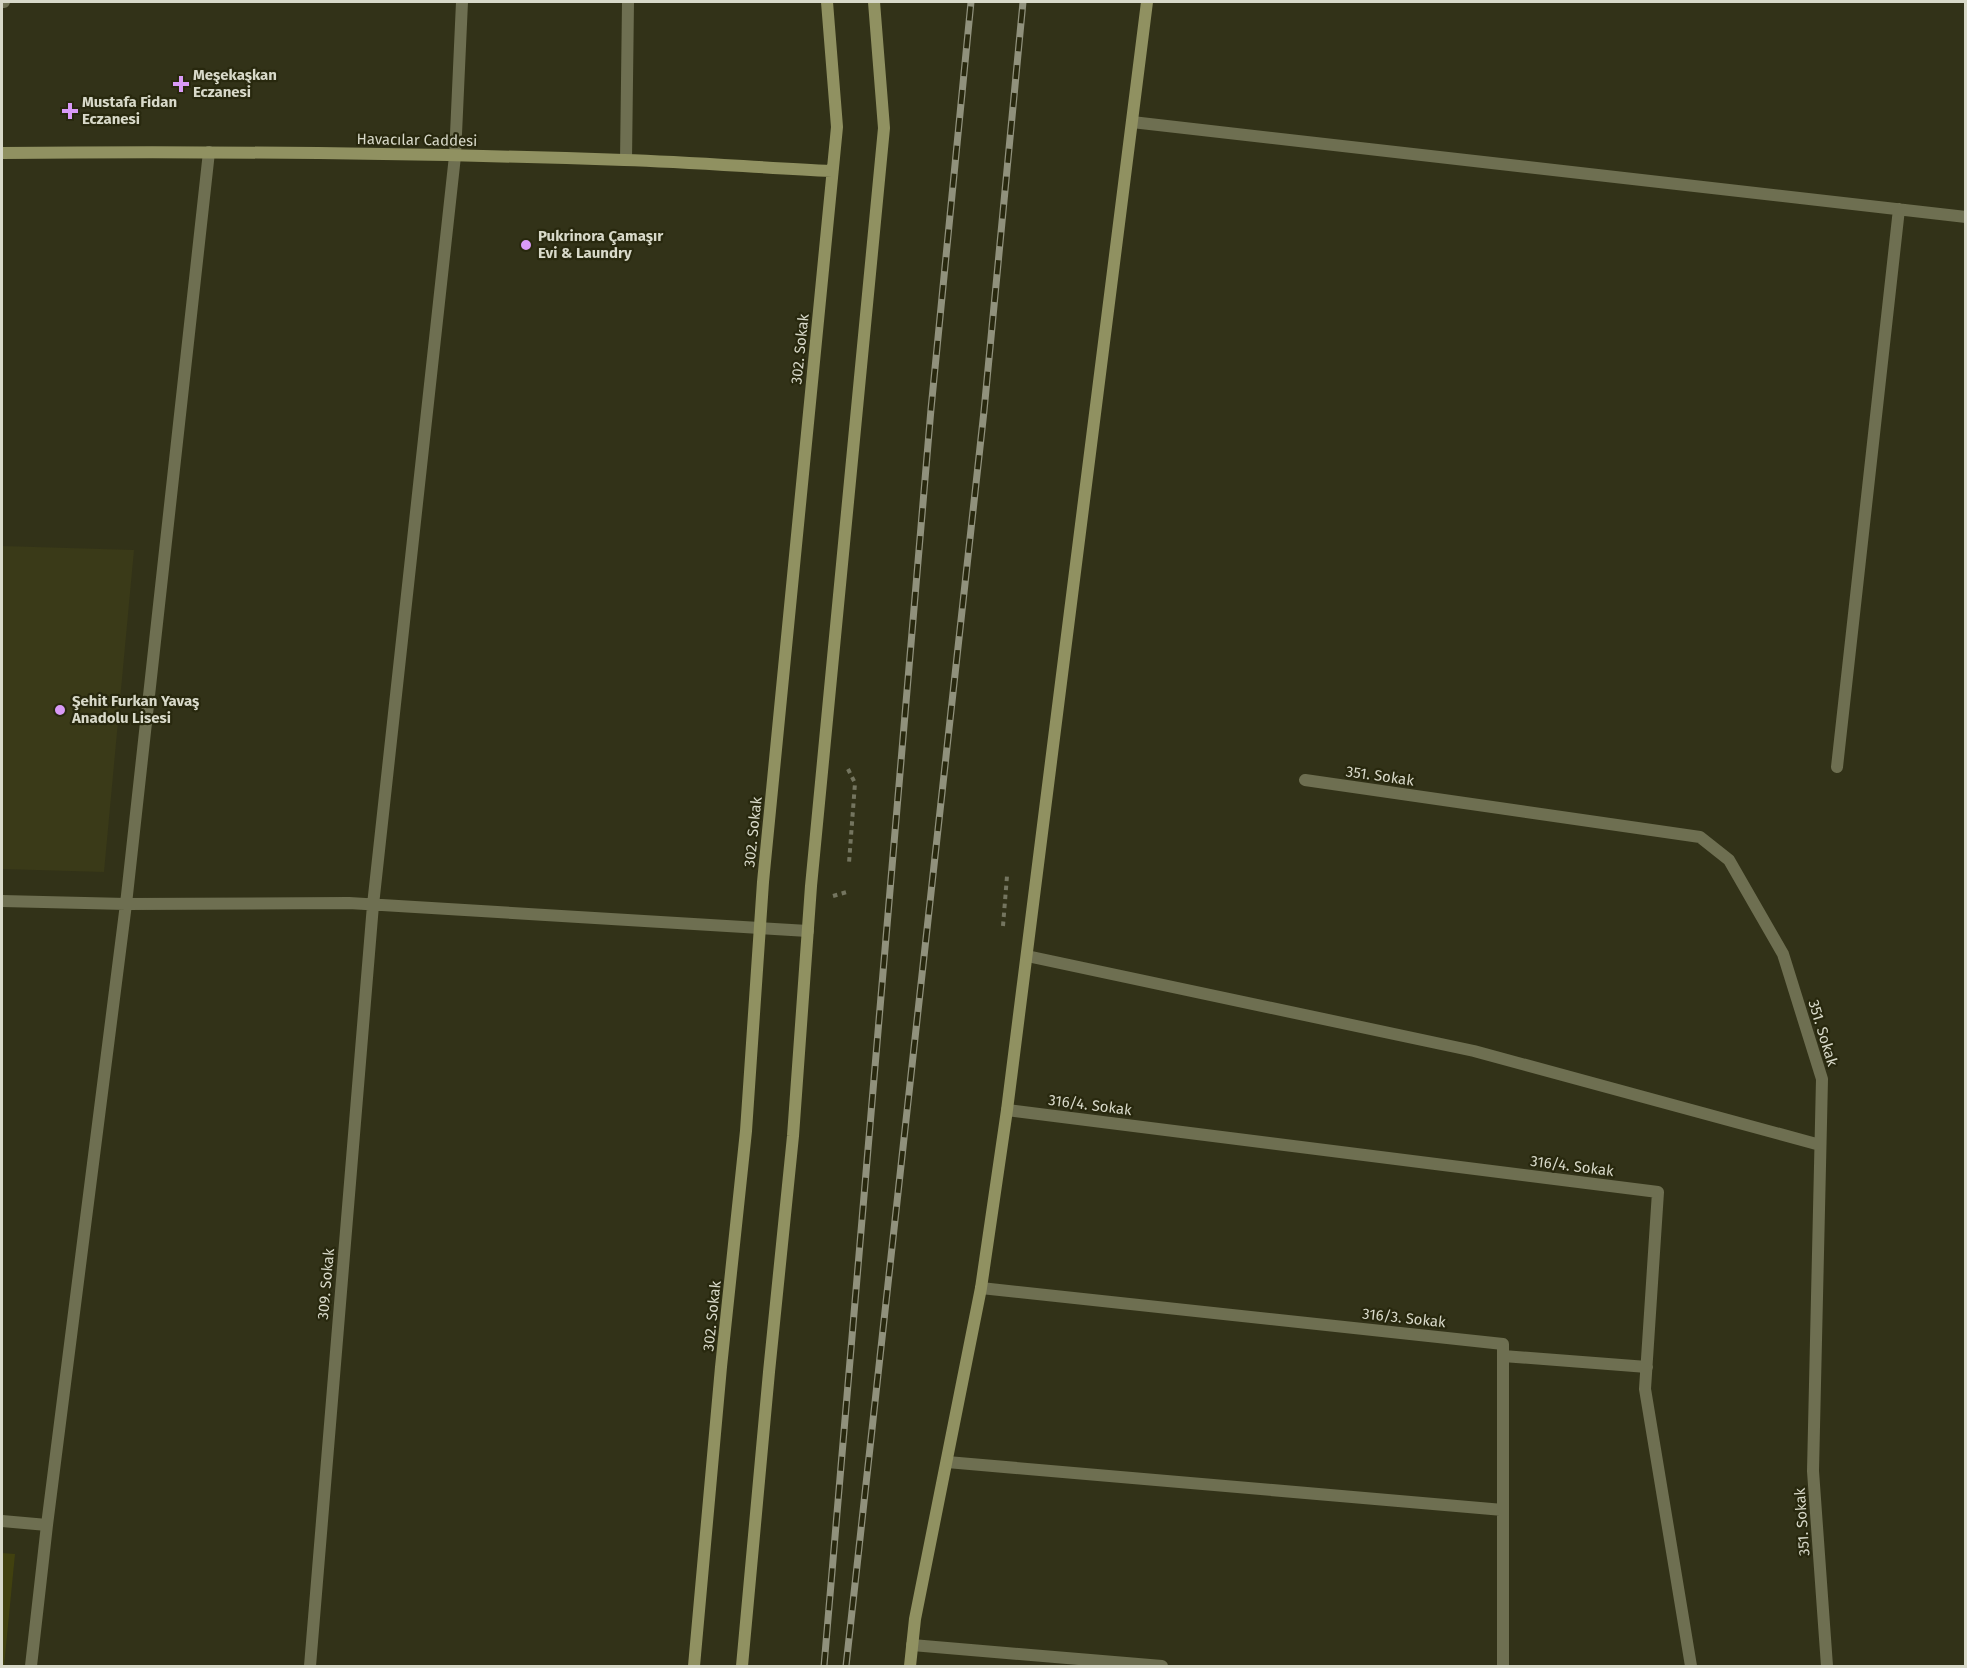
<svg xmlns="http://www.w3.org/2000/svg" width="1967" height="1668" font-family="'Fira Sans',sans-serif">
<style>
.built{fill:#3a3a18}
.green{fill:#41410f}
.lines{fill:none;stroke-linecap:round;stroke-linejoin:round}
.path{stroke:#74755f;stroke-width:4;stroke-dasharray:4.5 4.5;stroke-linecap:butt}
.street{stroke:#6e6f51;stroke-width:12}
.secondary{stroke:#909161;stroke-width:12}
.rail-casing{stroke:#90917c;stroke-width:7}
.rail{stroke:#28280e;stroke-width:4.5;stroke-dasharray:14;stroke-linecap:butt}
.poi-dot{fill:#d99af7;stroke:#28280e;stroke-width:2}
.labels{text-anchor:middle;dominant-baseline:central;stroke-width:4.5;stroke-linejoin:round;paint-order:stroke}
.poi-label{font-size:15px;font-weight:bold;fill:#d8d9c9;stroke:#28280e;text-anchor:start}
.street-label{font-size:15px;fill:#d8d9c9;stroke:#28280e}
</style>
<rect width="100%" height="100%" fill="#323218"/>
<path class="built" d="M2 546 134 550 104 872 2 869Z"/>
<path class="green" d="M2 1553 15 1554 4 1666H2Z"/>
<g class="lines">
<path class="path" d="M848 769 855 783 849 863
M833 896 847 892
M1003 926 1007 876"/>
<path class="street" d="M2 2H4
M1132 122 1966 217
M626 160 628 2
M1837 767 1899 209
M1305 780 1700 837 1729 860 1783 954 1822 1079 1813 1471 1827 1666
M2 901 126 904 349 903 808 931
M1027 956 1474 1051 1820 1145
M1007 1110 1658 1192 1645 1389 1691 1666
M981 1288 1503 1344V1666
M1503 1356 1647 1367
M947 1462 1503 1510
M2 1521 47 1525
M912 1645 1162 1666
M31 1666 47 1525 126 904 209 152
M310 1666 373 905 455 156 462 2"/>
<path class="secondary" d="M2 153C209 151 416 153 624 160 693 162 763 168 832 171
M694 1666 721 1367 746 1131 763 882 837 127 827 2
M742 1666 769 1372 793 1136 811 886 884 128 874 2
M910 1666 915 1619 981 1288 1007 1110 1147 2"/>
<defs>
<path id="rail" d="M824 1666 931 409 971 2
M846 1666 984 411 1023 2"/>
</defs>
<use href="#rail" class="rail-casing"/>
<use href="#rail" class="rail"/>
</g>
<g class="poi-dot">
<path d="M178 75h6v6h6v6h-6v6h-6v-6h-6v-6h6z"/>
<path d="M67 102h6v6h6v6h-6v6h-6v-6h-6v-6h6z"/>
<circle cx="526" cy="245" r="6"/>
<circle cx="60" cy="710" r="6"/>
</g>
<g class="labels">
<g class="poi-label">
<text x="193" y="75">Meşekaşkan<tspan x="193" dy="17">Eczanesi</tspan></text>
<text x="82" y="102">Mustafa Fidan<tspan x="82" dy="17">Eczanesi</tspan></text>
<text x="538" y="236">Pukrinora Çamaşır<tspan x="538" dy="17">Evi &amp; Laundry</tspan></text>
<text x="72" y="701">Şehit Furkan Yavaş<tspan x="72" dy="17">Anadolu Lisesi</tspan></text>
</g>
<g class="street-label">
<text transform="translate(417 140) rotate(1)">Havacılar Caddesi</text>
<text transform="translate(800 349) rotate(-84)">302. Sokak</text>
<text transform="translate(1380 776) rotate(8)">351. Sokak</text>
<text transform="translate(753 832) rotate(-84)">302. Sokak</text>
<text transform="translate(1823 1033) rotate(73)">351. Sokak</text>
<text transform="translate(1090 1105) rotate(7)">316/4. Sokak</text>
<text transform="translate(1572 1166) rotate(7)">316/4. Sokak</text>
<text transform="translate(326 1284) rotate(-85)">309. Sokak</text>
<text transform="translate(712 1316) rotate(-84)">302. Sokak</text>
<text transform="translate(1404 1318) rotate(6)">316/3. Sokak</text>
<text transform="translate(1802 1522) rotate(-94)">351. Sokak</text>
</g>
</g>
<rect width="1967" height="1668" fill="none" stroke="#d8d9c9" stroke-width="6"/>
</svg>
